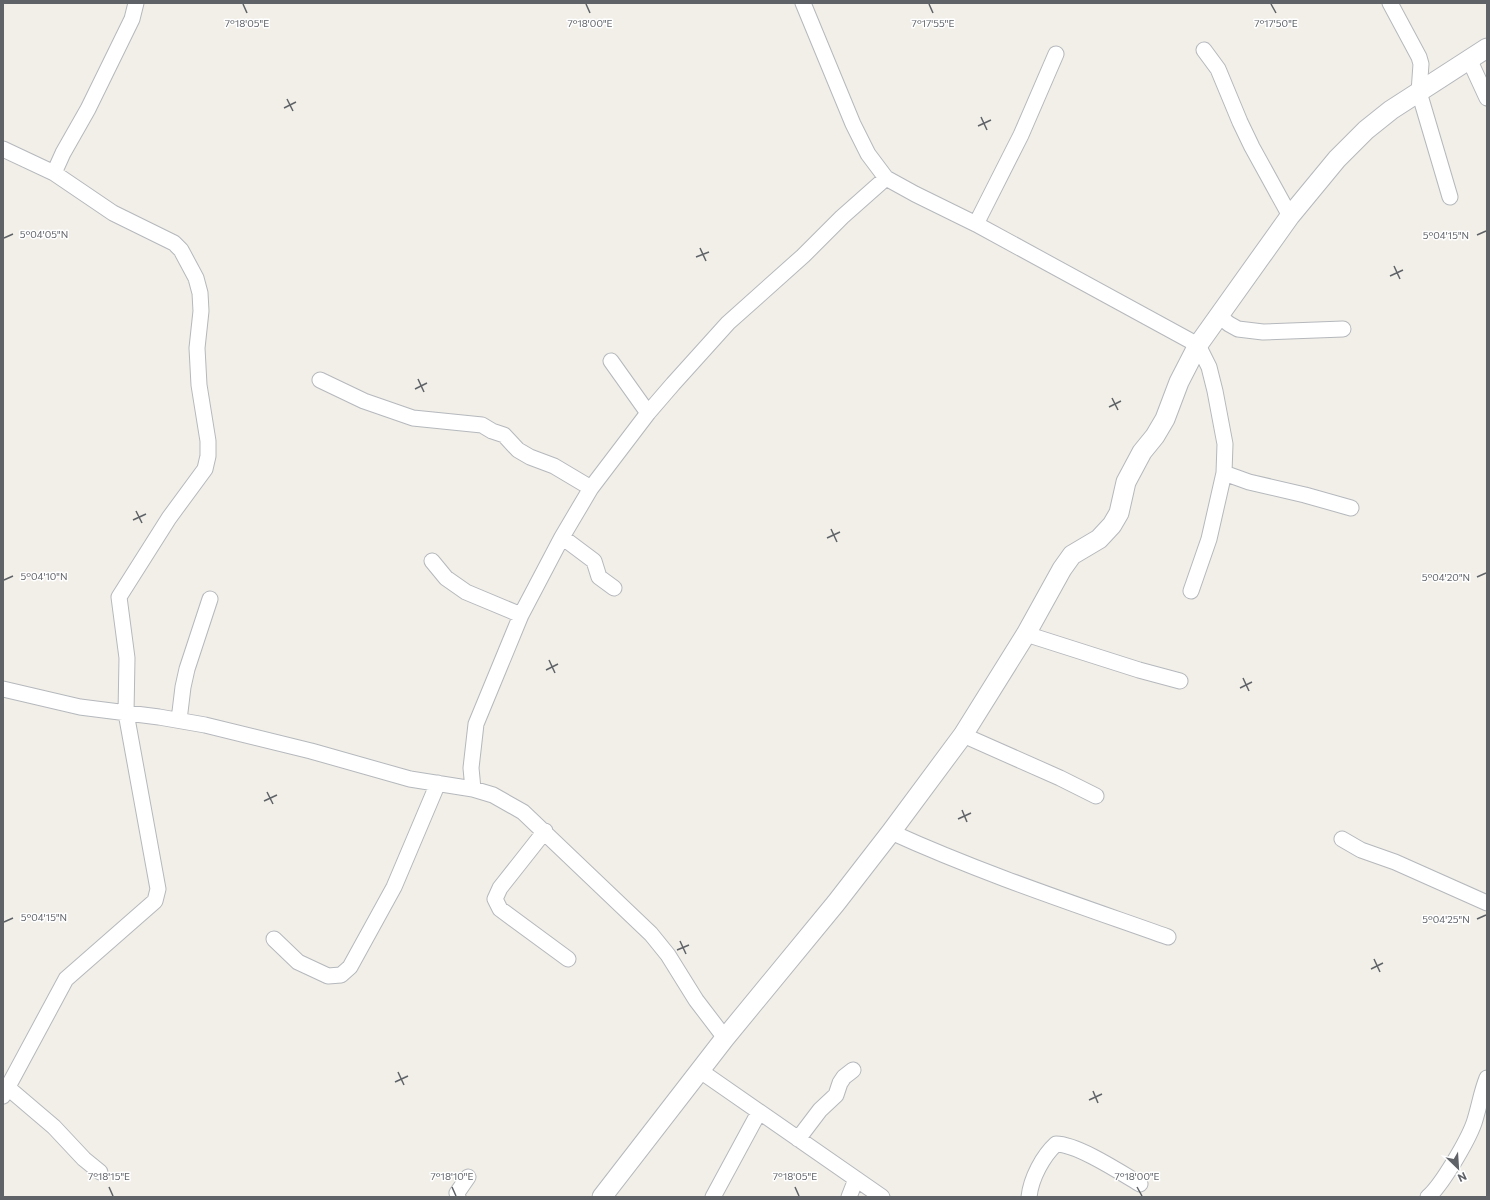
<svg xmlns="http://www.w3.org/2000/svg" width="1490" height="1200" font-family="Commissioner,sans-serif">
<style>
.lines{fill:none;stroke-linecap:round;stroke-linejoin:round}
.minor-casing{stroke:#b5b8bc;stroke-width:17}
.tertiary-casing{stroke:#b5b8bc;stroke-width:21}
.minor{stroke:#fff;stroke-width:15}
.tertiary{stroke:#fff;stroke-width:19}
.ticks{fill:none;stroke:#5f6368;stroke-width:1.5}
.ticks-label{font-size:10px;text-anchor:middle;fill:#5f6368;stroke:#fff;stroke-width:3;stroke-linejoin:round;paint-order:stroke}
</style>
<rect width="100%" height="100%" fill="#f1efe8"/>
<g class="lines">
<defs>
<path id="minor" d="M803 3 853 124 868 154 886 178 915 194 976 224 1198 345 1209 367 1215 391 1225 444 1224 473 1209 539 1191 591
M1390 3 1419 57 1421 64 1419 92 1450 197
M1204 50 1218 69 1240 122 1252 147 1290 216
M1469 59 1487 98
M3 149 54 173
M976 224 1021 135 1056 54
M1219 316 1229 324 1238 329 1263 332 1343 329
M611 361 648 413
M320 380 364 401 413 418 482 425 492 431 504 435 518 450 530 457 554 466 591 488
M1224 473 1249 482 1305 495 1351 508
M562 537 594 561 599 577 614 588
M432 561 446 578 466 592 521 615
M1026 634 1139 670 1180 681
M3 689 80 707 159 717 205 725 311 751 410 779 473 789 493 795 523 812 651 934 668 955 696 1000 725 1038
M179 720 183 687 187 669 210 599
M963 735 1060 778 1096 796
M473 789 471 768 476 724 521 615 562 537 591 488 648 413 673 384 728 323 803 256 842 217 886 178
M545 831 500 888 495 899 500 909 568 959
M891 832C981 873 1075 904 1168 937
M1342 839 1361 850 1395 862 1487 903
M274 939 298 962 328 976 341 975 350 967 394 887 438 783
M699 1070 882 1197
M7 1087 54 1127 84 1159 100 1172
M3 1096 66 979 155 901 158 889 126 713 127 658 119 597 169 518 205 469 208 456V441L199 385 197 348 201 311 200 293 196 278 181 250 174 243 113 213 54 173 63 153 88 109 132 19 136 3
M798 1139 820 1110 836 1095 840 1083 844 1077 853 1070
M458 1197 457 1193 468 1177
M713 1197 759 1112
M849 1197 856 1179
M1029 1197C1031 1178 1043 1156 1056 1144 1077 1144 1120 1172 1140 1184
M1428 1197C1442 1185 1468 1140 1474 1123 1479 1108 1481 1093 1487 1078"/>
<path id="tertiary" d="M602 1197 725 1038 836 903 891 832 963 735 1026 634 1062 569 1072 555 1099 539 1112 525 1119 513 1126 482 1142 452 1155 436 1165 419 1179 382 1198 345 1290 216 1337 159 1366 130 1391 110 1487 48"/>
</defs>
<use href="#minor" class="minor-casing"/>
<use href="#tertiary" class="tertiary-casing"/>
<use href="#minor" class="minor"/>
<use href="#tertiary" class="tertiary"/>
</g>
<path class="ticks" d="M243 4 247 13M586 4 590 13M929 4 933 13M1271 4 1276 13M287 99 293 111M284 108 296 102M981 117 987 130M978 126 991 120M1477 235 1486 231M4 238 13 234M700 248 706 261M696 257 709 252M1394 266 1400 279M1390 276 1403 270M418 379 424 392M415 389 427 383M1112 398 1118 410M1109 407 1121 401M136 511 142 523M133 520 146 514M831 529 837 542M827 538 840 532M1477 577 1486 573M4 580 13 576M549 660 555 673M546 670 558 664M1243 678 1249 691M1240 688 1252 682M267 792 273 804M264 801 277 795M962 810 967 822M958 819 971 813M1477 919 1486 915M4 922 13 918M680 941 686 954M677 950 689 945M1374 959 1380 972M1371 969 1383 963M398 1072 404 1085M395 1082 408 1076M1093 1091 1098 1103M1089 1100 1102 1094M109 1187 113 1196M452 1187 456 1196M795 1187 799 1196M1137 1187 1142 1196"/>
<g class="ticks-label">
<text x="247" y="27">7°18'05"E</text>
<text x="590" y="27">7°18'00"E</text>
<text x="933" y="27">7°17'55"E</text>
<text x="1276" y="27">7°17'50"E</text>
<text x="44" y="238">5°04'05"N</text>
<text x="1446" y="239">5°04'15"N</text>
<text x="44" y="580">5°04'10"N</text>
<text x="1446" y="581">5°04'20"N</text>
<text x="44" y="921">5°04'15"N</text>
<text x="1446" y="923">5°04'25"N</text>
<text x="109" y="1180">7°18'15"E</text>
<text x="452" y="1180">7°18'10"E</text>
<text x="795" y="1180">7°18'05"E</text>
<text x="1137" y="1180">7°18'00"E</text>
</g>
<rect width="1490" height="1200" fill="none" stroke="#5f6368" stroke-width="8"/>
<g transform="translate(1458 1168) rotate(155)" stroke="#ffffff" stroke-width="3" paint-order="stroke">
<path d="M0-3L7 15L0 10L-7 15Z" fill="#5f6368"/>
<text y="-6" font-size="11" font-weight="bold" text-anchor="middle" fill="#5f6368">N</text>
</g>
</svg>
